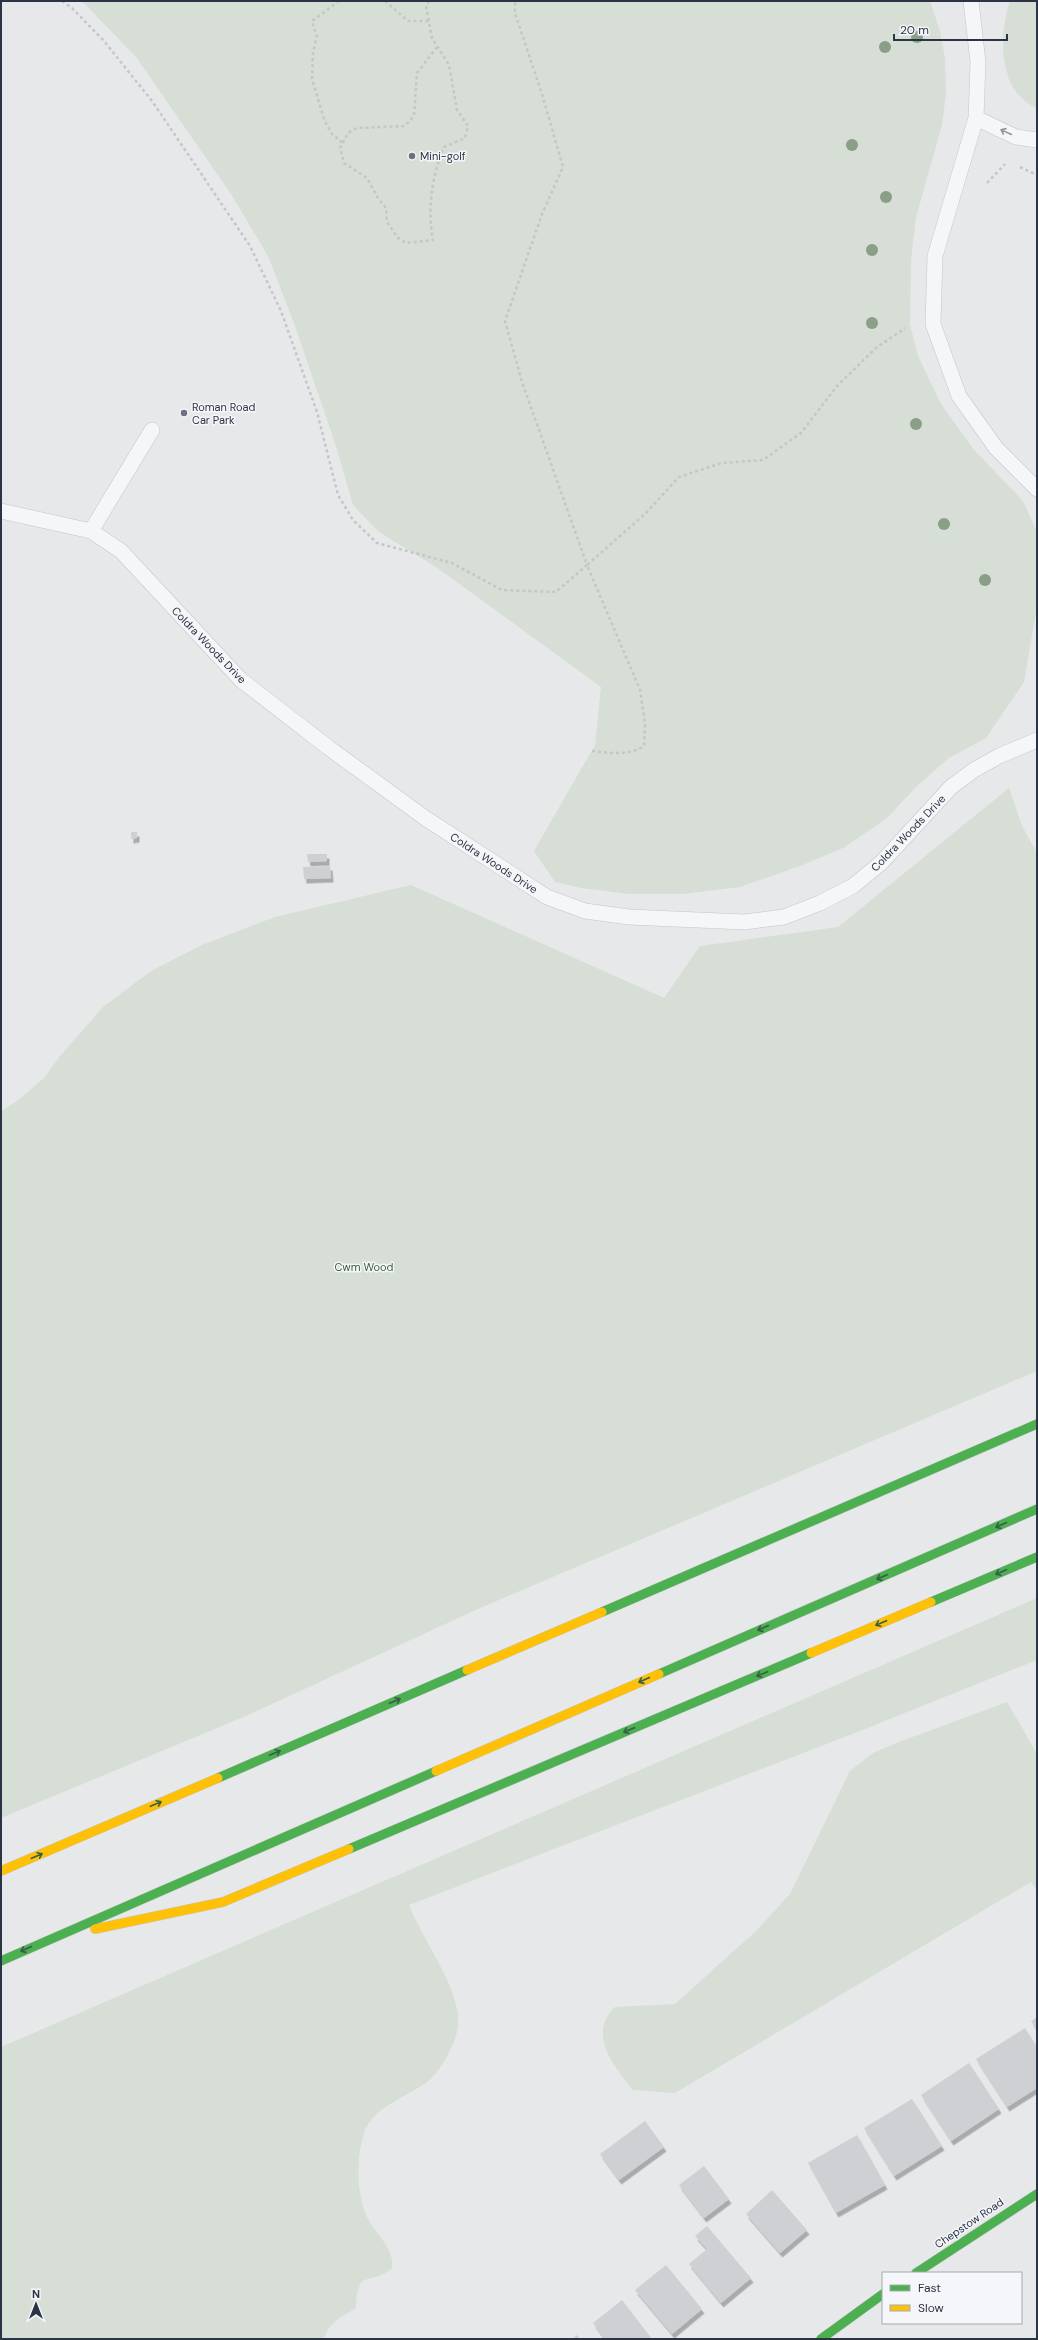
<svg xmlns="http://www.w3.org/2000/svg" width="1038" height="2340" font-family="'DM Sans',sans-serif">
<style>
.green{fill:#d6ded6}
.building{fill:#ced0d3;filter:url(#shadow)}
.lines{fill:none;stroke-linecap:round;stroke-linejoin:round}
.lane-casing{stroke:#c4c6c8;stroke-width:16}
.fast-casing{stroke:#c4c6c8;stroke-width:10}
.slow-casing{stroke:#c4c6c8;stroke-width:10}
.path{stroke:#c5c6ca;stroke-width:2.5;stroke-dasharray:3 3;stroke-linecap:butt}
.lane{stroke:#f5f6f7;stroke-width:15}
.fast{stroke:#4caf50;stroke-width:9}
.slow{stroke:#ffc107;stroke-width:9}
.tree{fill:#8a9e88}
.oneway{stroke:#90959e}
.oneway2{stroke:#375f49}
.poi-dot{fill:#6c737f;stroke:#f4f6f9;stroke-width:1.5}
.labels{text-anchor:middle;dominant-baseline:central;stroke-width:3;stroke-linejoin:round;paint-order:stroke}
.poi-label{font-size:11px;fill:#2b3445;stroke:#f4f6f9;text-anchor:start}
.street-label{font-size:11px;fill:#2b3445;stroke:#f4f6f9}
.park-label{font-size:11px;fill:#3f6138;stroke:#f4f6f9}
</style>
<defs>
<filter id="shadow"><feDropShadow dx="2.5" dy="4.5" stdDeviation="0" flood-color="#0004"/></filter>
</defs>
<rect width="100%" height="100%" fill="#e6e8ea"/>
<path class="green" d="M82 1H930L940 31 945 58 946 93 942 125 916 217 911 260 910 325 918 356 941 404 974 450 1023 501 1037 532V606L1024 682 986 738 949 758 918 785 886 819 843 848 800 866 740 887 682 894H630L581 888 555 882 534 851 595 745 601 687 436 567 379 532 353 505 336 446 294 323 268 256 231 194 136 57Z
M1010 1H1037V108C997 92 999 34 1010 1Z
M1009 788 1022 826 1037 853V1371L480 1608 246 1716 1 1818V1111L17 1101 44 1078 60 1056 103 1007 151 971 202 945 275 917 411 885 664 998 700 946 838 927Z
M1037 1598V1660L855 1733 409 1905C423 1940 449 1972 457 2009 460 2024 457 2037 450 2050 445 2061 437 2074 427 2082 408 2096 379 2105 367 2126 363 2132 362 2143 360 2150 357 2172 358 2194 366 2215 374 2233 395 2248 392 2268 371 2287 357 2266 356 2308 343 2316 328 2323 324 2339H1V2047Z
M1007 1702 1037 1754V1891L1031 1882 675 2093 633 2090C614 2066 587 2035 615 2007L675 2004 756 1931 790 1894 850 1771 873 1753 899 1742Z"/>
<path class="building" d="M131 832H137V838L131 839Z
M307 854H327V861L308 862Z
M330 866 331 878 304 879 303 867Z
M1037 2017V2031L1031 2021Z
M1025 2028 1037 2047V2088L1007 2107 976 2059Z
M969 2063 999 2109 951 2141 921 2095Z
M912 2099 942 2146 894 2176 864 2128Z
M645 2121 664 2147 619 2180 600 2154Z
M857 2135 885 2185 836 2213 808 2163Z
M704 2166 729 2199 704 2218 679 2185Z
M772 2190 807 2230 780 2253 746 2214Z
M707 2226 751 2278 721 2303 689 2264 707 2249 695 2236Z
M666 2265 702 2309 672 2334 635 2290Z
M622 2300 652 2339H605L593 2323Z
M577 2335 580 2339H572Z"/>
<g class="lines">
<defs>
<path id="lane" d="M971 1 978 62 976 118 935 256 933 324 959 396 996 448 1037 489
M976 118 1016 137 1037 140
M1 511 91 531 121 551 241 680 329 748 425 818 547 897 585 911 629 917 744 922 784 917 820 903 853 886 881 863 951 787 974 770 999 756 1037 740
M91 531 152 430"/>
<path id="fast" d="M931 1602 1037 1557
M602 1612 1037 1424
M659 1674 1037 1509
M218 1778 467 1670
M349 1849 811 1653
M1 1961 436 1771
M916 2273 1037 2194
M821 2339 883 2294"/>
<path id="slow" d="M811 1653 931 1602
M467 1670 602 1612
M436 1771 659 1674
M1 1871 218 1778
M95 1929 223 1902 349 1849"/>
</defs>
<use href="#lane" class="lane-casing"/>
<use href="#fast" class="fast-casing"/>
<use href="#slow" class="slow-casing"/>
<path class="path" d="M62 1 72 8 104 41 152 101 250 246 281 311 317 412 338 495 353 520 377 543 452 563 502 590 556 592 587 565 522 382 505 321 542 214 563 167 542 94 515 13V1
M339 1 312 21 317 37 313 52 312 79 325 122 332 134 343 143
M385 1 408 21H429
M429 1 426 6 432 38 449 65 457 110 468 126 465 138 444 147C432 176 427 208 433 240L406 243 398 238 387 222 386 208 378 198 367 178 344 163 340 148 348 133 357 128 405 126 414 116 417 73 437 47
M1020 167 1037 175
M987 183 1005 164
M592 751C611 753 628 756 644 746L645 723 640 690 587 565 645 514 679 477 722 463 763 460 801 433 837 386 876 348 905 328"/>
<use href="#lane" class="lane"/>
<use href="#fast" class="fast"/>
<use href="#slow" class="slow"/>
</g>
<g class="tree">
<circle cx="917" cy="37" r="6"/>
<circle cx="885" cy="47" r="6"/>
<circle cx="852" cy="145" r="6"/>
<circle cx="886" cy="197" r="6"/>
<circle cx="872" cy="250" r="6"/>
<circle cx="872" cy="323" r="6"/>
<circle cx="916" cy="424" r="6"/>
<circle cx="944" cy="524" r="6"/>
<circle cx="985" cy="580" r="6"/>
</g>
<defs><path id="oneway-shaft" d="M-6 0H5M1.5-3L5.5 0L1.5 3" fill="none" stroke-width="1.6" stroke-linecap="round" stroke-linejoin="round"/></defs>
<use class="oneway" href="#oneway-shaft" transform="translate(1006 132) rotate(-155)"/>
<g class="oneway2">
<use href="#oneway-shaft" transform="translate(1001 1525) rotate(156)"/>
<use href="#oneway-shaft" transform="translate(1001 1572) rotate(157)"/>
<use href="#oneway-shaft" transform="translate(882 1577) rotate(156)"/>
<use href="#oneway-shaft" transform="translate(881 1623) rotate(157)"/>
<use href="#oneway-shaft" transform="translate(763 1628) rotate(156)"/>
<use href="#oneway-shaft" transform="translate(762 1674) rotate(157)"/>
<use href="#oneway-shaft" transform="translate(644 1680) rotate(156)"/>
<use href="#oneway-shaft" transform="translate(395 1701) rotate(-23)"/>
<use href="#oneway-shaft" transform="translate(629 1730) rotate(157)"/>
<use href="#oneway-shaft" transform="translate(275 1753) rotate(-23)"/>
<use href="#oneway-shaft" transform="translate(156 1804) rotate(-23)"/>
<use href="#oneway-shaft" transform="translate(37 1856) rotate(-23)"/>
<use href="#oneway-shaft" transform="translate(26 1949) rotate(156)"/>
</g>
<g class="poi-dot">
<circle cx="412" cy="156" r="4"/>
<circle cx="184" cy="413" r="4"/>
</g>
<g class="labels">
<g class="poi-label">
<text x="420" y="156">Mini-golf</text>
<text x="192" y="407">Roman Road<tspan x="192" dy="13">Car Park</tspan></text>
</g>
<g class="street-label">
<text transform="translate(209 645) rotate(46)">Coldra Woods Drive</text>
<text transform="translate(908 833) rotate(-46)">Coldra Woods Drive</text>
<text transform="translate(494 863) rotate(33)">Coldra Woods Drive</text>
<text transform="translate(969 2223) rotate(-34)">Chepstow Road</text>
</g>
<g class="park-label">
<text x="364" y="1267">Cwm Wood</text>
</g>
</g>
<rect width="1038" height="2340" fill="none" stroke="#2b3445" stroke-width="4"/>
<rect x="882" y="2272" width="140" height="52" fill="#f4f6f9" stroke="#a4a8b1"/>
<rect x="890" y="2285" width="20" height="6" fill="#4caf50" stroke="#a4a8b1"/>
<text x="918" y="2292" font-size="12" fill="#2b3445">Fast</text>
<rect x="890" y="2305" width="20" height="6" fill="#ffc107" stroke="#a4a8b1"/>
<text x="918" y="2312" font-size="12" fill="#2b3445">Slow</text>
<g transform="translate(36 2304)" stroke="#f4f6f9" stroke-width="3" paint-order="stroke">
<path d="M0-3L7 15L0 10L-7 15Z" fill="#2b3445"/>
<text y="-6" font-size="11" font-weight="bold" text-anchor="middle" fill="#2b3445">N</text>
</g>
<path d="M894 34v6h113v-6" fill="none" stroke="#2b3445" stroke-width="2"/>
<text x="900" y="34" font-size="12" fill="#2b3445" stroke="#f4f6f9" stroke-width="3" paint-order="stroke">20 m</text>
</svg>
